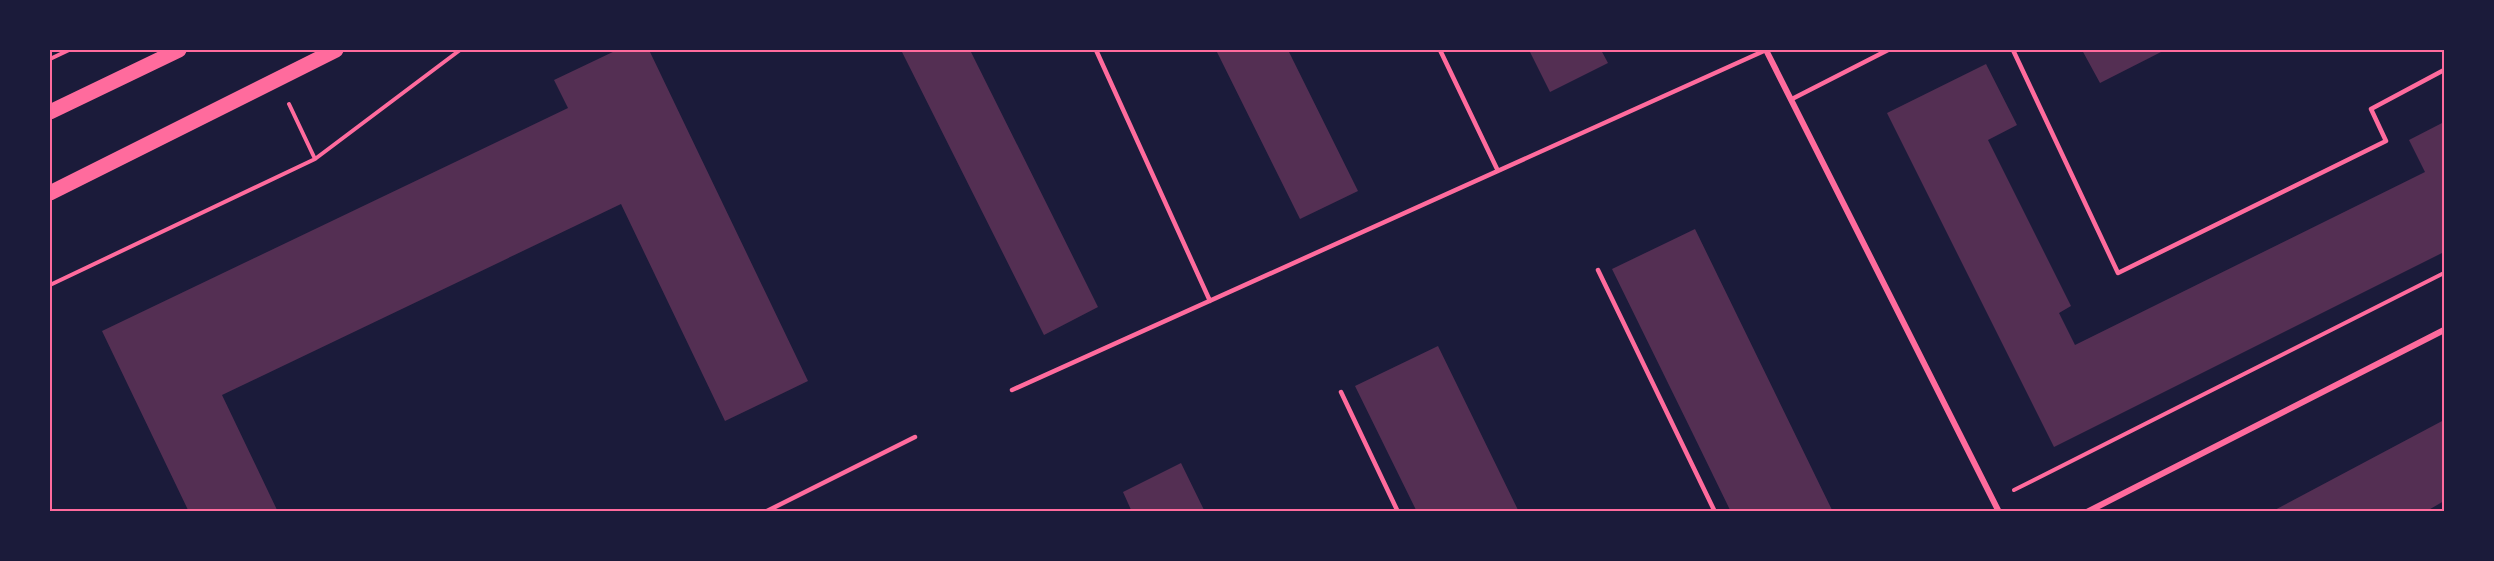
<svg xmlns="http://www.w3.org/2000/svg" width="2494" height="561" font-family="'Source Sans 3',sans-serif">
<style>
.building{fill:#542f53}
.lines{fill:none;stroke-linecap:round;stroke-linejoin:round}
.path{stroke:#ff6b9d;stroke-width:4}
.service{stroke:#ff6b9d;stroke-width:4.5}
.minor{stroke:#ff6b9d;stroke-width:6}
.primary{stroke:#ff6b9d;stroke-width:15}
.neatline{fill:none;stroke:#ff6b9d;stroke-width:2}
</style>
<rect width="100%" height="100%" fill="#1b1b3a"/>
<path class="building" d="M617 50H649L808 381 725 421 621 204 222 395 278 512H189L102 331 568 108 554 80Z
M901 50H970L1098 307 1044 335Z
M1216 50H1288L1358 191 1300 219Z
M1529 50H1601L1608 63 1550 92Z
M2082 50H2165L2100 83Z
M1986 64 2017 125 1988 140 2071 306 2059 313 2075 345 2425 172 2409 140 2444 122V252L2054 447 1887 113Z
M1695 229 1833 512H1731L1694 436 1612 269Z
M1438 346 1519 512H1417L1355 386Z
M2444 420V501L2425 512H2271Z
M1181 463 1205 512H1132L1123 492Z"/>
<g class="lines">
<path class="path" d="M50 59 69 50
M289 104 315 159
M50 285 315 159 460 50
M2014 490 2444 273"/>
<path class="service" d="M1096 50 1210 301
M1440 50 1498 171
M2013 50 2118 273 2386 141 2371 109 2444 70
M1792 99 1888 50
M1598 270 1715 512
M1012 390 1766 50
M1341 392 1398 512
M765 512 915 437"/>
<path class="minor" d="M1766 50 1999 512
M2087 512 2444 330"/>
<path class="primary" d="M50 112 179 50
M50 193 336 50"/>
</g>
<rect width="2494" height="561" fill="none" stroke="#1b1b3a" stroke-width="102"/>
<rect x="51" y="51" width="2392" height="459" class="neatline"/>
</svg>
